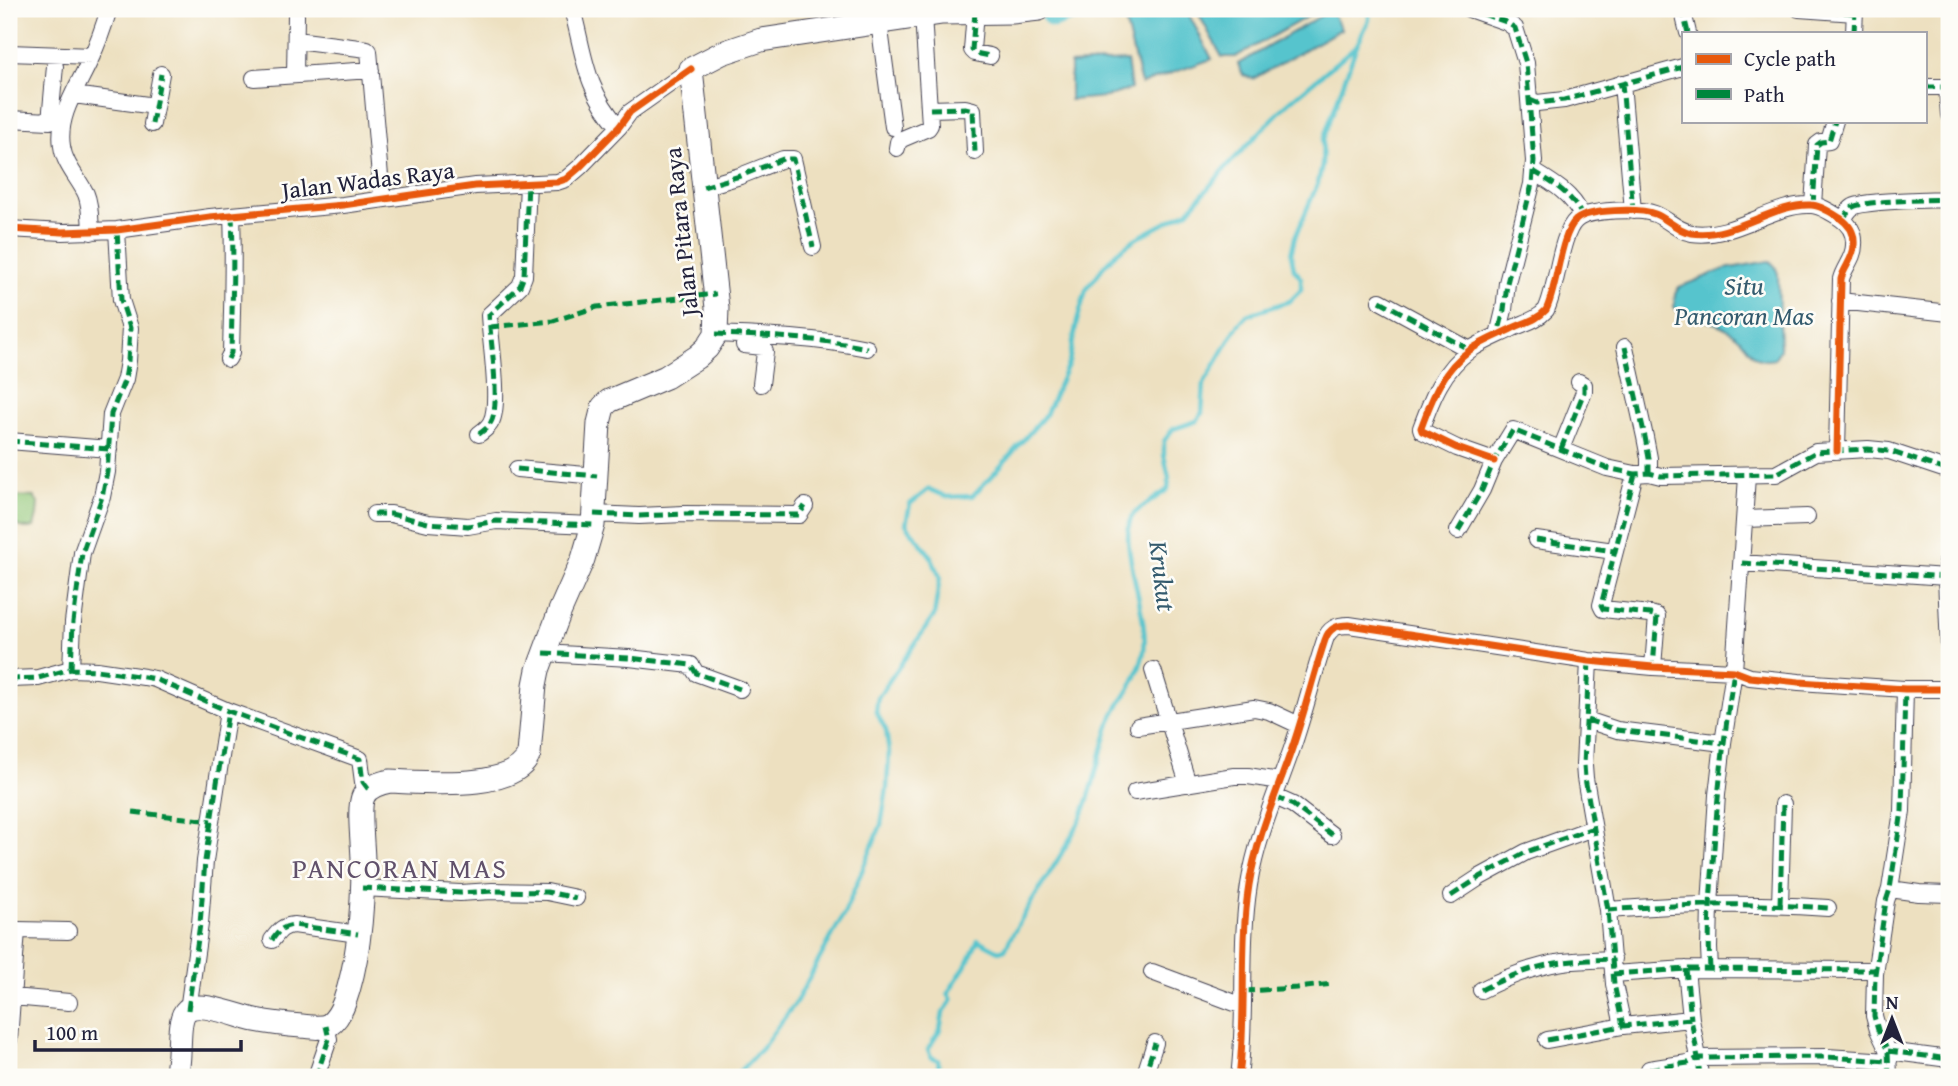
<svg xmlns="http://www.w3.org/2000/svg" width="1958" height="1086" font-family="'Gentium Book Plus',serif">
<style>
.green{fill:#92c778;stroke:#5a745a;stroke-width:2}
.water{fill:#56c4cd;stroke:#3c7384;stroke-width:2}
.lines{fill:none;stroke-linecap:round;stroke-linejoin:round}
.stream{stroke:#56c4cd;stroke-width:4.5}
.river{stroke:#56c4cd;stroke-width:24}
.minor-casing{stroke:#403e4f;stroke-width:18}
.secondary-casing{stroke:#403e4f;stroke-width:25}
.minor{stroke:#fff;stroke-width:16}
.secondary{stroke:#fff;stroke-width:23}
.quiet{stroke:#00873e;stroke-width:5;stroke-dasharray:10 5;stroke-linecap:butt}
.cycleway-casing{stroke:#fdfcf7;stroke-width:11}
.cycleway{stroke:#e8590c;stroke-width:7}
.labels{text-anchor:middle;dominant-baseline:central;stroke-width:5;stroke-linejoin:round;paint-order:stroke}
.street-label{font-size:24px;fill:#22223b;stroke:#fdfcf7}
.water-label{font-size:26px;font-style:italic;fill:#345b6e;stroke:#fdfcf7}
.quarter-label{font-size:28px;letter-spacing:2px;fill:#61516b;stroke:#fdfcf7}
</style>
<rect width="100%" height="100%" fill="#fdfcf7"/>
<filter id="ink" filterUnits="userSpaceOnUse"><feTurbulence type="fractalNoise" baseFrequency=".0143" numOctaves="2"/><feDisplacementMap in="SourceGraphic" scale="14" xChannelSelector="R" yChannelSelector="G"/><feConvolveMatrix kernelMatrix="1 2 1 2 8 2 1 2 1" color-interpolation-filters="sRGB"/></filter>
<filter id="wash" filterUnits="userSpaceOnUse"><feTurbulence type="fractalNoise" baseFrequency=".00686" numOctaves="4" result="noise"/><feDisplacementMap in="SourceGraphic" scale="28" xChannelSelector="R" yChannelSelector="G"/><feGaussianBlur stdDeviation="1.57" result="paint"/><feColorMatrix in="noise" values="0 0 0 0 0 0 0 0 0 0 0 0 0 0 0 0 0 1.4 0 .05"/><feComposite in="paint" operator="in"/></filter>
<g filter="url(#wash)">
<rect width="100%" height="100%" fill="#ede0c0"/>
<path class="green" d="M9 496 34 497 38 503 37 515 34 527C24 530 17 526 9 520Z"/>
<path class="water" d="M1124 9H1186L1212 59 1141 84 1125 21Z
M1196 9H1321L1235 57H1222Z
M1331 10 1341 29 1253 79 1243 75 1238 64Z
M1127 61 1131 89 1106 97 1070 100V64Z
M1769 261 1775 266 1778 274 1780 350 1774 359C1753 364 1752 350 1739 338 1735 334 1730 331 1725 328 1710 319 1685 318 1674 308L1675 294 1679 287 1725 269Z"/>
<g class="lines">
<path class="stream" d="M734 1077 762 1048 796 1002 844 914 881 825 887 788 889 752 886 730 876 712 878 697 934 616 940 577 930 555 906 524 910 504 929 489 947 497 972 496 993 475 1046 414 1069 362 1077 321 1086 290 1104 266 1116 253 1135 239 1188 211 1231 162 1286 105 1357 45
M937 1077 939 1071 938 1060 931 1057 928 1049 940 1030 943 1013 952 1000 948 993 969 960 978 940 999 951 1005 949C1027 904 1058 865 1080 820 1095 789 1099 751 1112 718 1117 706 1125 697 1131 686 1136 678 1140 666 1143 656 1153 620 1115 540 1133 515 1138 508 1160 496 1168 489L1169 478 1164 455V441L1173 429 1197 421 1202 413 1204 384 1238 325 1247 315 1290 301 1301 290V278L1294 269 1291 254 1295 237 1318 183 1322 165 1323 140 1357 45 1369 20V9"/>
<path class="river" d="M1048 9 1054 16 1074 9"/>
</g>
</g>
<g filter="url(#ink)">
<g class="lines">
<defs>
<path id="minor" d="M572 9C585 56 584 87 619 127
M1469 9 1506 22 1515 28 1526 63 1534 161 1532 184 1507 283 1504 310 1498 335
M1685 9 1683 12 1688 33
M1799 9 1855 13
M975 12 972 50 975 53 990 56
M879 22 893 127
M1854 33 1855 9
M296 40 367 49 369 51 382 199
M9 53 92 56
M295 75 296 15
M254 78 371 70
M1622 83 1633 211
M1925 87H1949
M1947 87 1949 115
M74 95 155 106
M1530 100 1537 103 1564 100 1683 67
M930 109 965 108 973 110 975 152
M9 119 50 121 55 66
M152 124 161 74
M897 148 898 142 902 139 928 128 930 125 923 15
M1533 171C1553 183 1572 194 1582 216
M703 187 740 176 783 159H793L813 247
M1813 205 1817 145 1821 142 1829 141 1835 121
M1843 220C1846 215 1848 210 1853 207 1867 200 1931 200 1949 199
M9 229 63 232 117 230 210 217 343 205 475 186 557 182 566 179 580 167 619 127 630 112 691 69
M91 232C90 220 91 206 86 194 79 179 64 164 62 146 57 115 78 87 90 60 98 43 104 26 109 9
M1380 301 1470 350
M1840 301 1949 313
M716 334C767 336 817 338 867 348
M744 345 763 347 765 352 761 384
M1625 347 1645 437 1649 458V473
M228 359 231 353C232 307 234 261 232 216
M479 434C484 430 488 428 491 422 501 404 490 338 489 315L520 286 524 276 528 183
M9 441 109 449
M1561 449 1584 392V385L1579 382
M1494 461 1457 448 1422 431 1421 428C1432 398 1443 369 1470 350 1483 341 1499 335 1513 328 1526 322 1537 320 1546 310 1557 289 1560 234 1576 220 1588 209 1640 208 1655 214 1668 219 1677 231 1692 233 1734 239 1773 203 1811 205 1820 205 1832 213 1840 218 1849 224 1855 233 1854 245 1854 258 1844 267 1841 279L1837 451
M517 469 597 476
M1635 474 1601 605 1603 609 1650 614 1657 616 1653 667
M374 514H391L428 523 468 526 496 521 593 525
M594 514 639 516 684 514 799 515 805 506
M1745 519 1807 517
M1949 529 1946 577 1949 650
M1458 531 1482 490 1494 461 1513 430 1607 468 1635 474 1649 473 1661 476 1776 474 1816 452 1868 449 1889 451 1949 471
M1536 540 1614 551
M1742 563 1946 577
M544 653 629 658 691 665 696 673 740 689
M1589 661 1584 765 1585 778 1608 910 1614 984 1623 1026
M71 669 73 622 82 553 102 497 107 472 111 414 125 379 128 361 130 328 121 300 117 230
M1153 670 1188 784
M9 679 38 678 71 669 97 670 144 677 155 679 228 711 360 759 363 782 369 790
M1587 720 1617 730 1723 743
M1138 726 1254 708 1269 711 1299 725
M1135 792 1234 776H1248L1280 781
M1275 797 1293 805 1332 835
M362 888 460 893 492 891 547 892 576 898
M1890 889 1919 893 1949 894
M1451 896 1480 877 1526 852 1593 828
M1780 905 1783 804
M1608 910C1681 904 1755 903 1828 908
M272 940C279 931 282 926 294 925L358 934
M1686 969 1691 1019
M1710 969 1709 948 1710 905 1717 795 1723 743 1734 671 1747 476
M1152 972 1243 1006
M1613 974 1686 969 1875 970
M1481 990C1507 977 1534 966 1563 962 1580 960 1596 960 1613 959
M13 997 69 1002
M188 1010 200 924 205 861 228 711
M9 1040 17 930 68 931
M1547 1040 1623 1026 1691 1019 1698 1058 1688 1063 1649 1069
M1888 1051 1949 1059
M316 1077 329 1039 326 1026
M1144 1077 1155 1043
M1239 1077C1247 1014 1239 948 1249 885 1256 841 1274 799 1289 757 1303 719 1312 679 1325 640 1329 628 1337 625 1349 625L1589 661 1653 667 1734 671 1750 677 1799 682 1905 689H1949
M1700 1077 1698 1058 1827 1057 1889 1061
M1889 1077 1888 1051 1878 1030 1874 1016 1875 974 1886 901 1890 889 1902 811 1905 689"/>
<path id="secondary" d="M175 1077C183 1060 175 1020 187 1010 200 1000 240 1017 255 1020 270 1023 287 1025 302 1026 311 1027 321 1029 329 1025 336 1020 341 1011 344 1003 359 961 363 905 363 861 363 846 358 808 363 797 367 787 380 783 390 781 423 782 515 792 529 754L535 685 538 670 560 611 583 559 593 525 599 423 603 407 609 401 666 377 697 357 707 348 716 334 717 308 691 69 722 53 761 40 942 13 1012 12 1039 9"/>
</defs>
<use href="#minor" class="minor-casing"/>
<use href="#secondary" class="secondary-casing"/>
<use href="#minor" class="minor"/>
<use href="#secondary" class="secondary"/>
<path class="quiet" d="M1469 9 1506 22 1515 28 1526 63 1534 161 1532 184 1507 283 1504 310 1498 335
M1685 9 1683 12 1688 33
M1799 9 1855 13
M975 12 972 50 975 53 990 56
M1854 33 1855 9
M1622 83 1633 211
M1925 87H1949
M1947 87 1949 115
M1530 100 1537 103 1564 100 1683 67
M930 109 965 108 973 110 975 152
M152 124 161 74
M1533 171C1553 183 1572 194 1582 216
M703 187 740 176 783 159H793L813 247
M1813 205 1817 145 1821 142 1829 141 1835 121
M1843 220C1846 215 1848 210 1853 207 1867 200 1931 200 1949 199
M1380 301 1470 350
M1947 312 1949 298
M490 327 553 321 597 307 716 294
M716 334C767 336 817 338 867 348
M1625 347 1645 437 1649 458V473
M228 359 231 353C232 307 234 261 232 216
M479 434C484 430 488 428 491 422 501 404 490 338 489 315L520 286 524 276 528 183
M9 441 109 449
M1561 449 1584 392V385L1579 382
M517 469 597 476
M1635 474 1601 605 1603 609 1650 614 1657 616 1653 667
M374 514H391L428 523 468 526 496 521 593 525
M594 514 639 516 684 514 799 515 805 506
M1949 529 1946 577 1949 650
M1458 531 1482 490 1494 461 1513 430 1607 468 1635 474 1649 473 1661 476 1776 474 1816 452 1868 449 1889 451 1949 471
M1536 540 1614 551
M1742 563 1946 577
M544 653 629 658 691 665 696 673 740 689
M1589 661 1584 765 1585 778 1608 910 1614 984 1623 1026
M71 669 73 622 82 553 102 497 107 472 111 414 125 379 128 361 130 328 121 300 117 230
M9 679 38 678 71 669 97 670 144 677 155 679 228 711 360 759 363 782 369 790
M1587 720 1617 730 1723 743
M1275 797 1293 805 1332 835
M133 812 211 821
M362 888 460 893 492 891 547 892 576 898
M1451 896 1480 877 1526 852 1593 828
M1780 905 1783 804
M1608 910C1681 904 1755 903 1828 908
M272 940C279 931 282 926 294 925L358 934
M1686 969 1691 1019
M1710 969C1708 934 1710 898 1713 863 1717 798 1724 735 1734 671
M1613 974 1686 969 1875 970
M1481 990C1507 977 1534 966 1563 962 1580 960 1596 960 1613 959
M1244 991 1297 988 1333 984
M188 1010 200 924 205 861 228 711
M1547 1040 1623 1026 1691 1019 1698 1058 1688 1063 1649 1069
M1888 1051 1949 1059
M316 1077 329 1039 326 1026
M1144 1077 1155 1043
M1700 1077 1698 1058 1827 1057 1889 1061
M1889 1077 1888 1051 1878 1030 1874 1016 1875 974 1886 901 1890 889 1902 811 1905 689"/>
<defs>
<path id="cycleway" d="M9 229 63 232 117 230 210 217 343 205 475 186 557 182 566 179 580 167 619 127 630 112 691 69
M1494 461 1457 448 1422 431 1421 428C1432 398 1443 369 1470 350 1483 341 1499 335 1513 328 1526 322 1537 320 1546 310 1557 289 1560 234 1576 220 1588 209 1640 208 1655 214 1668 219 1677 231 1692 233 1734 239 1773 203 1811 205 1820 205 1832 213 1840 218 1849 224 1855 233 1854 245 1854 258 1844 267 1841 279L1837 451
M1239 1077C1247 1014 1239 948 1249 885 1256 841 1274 799 1289 757 1303 719 1312 679 1325 640 1329 628 1337 625 1349 625L1589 661 1653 667 1734 671 1750 677 1799 682 1905 689H1949"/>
</defs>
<use href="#cycleway" class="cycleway-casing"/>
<use href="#cycleway" class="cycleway"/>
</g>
</g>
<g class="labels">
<g class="street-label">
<text transform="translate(368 180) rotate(-7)">Jalan Wadas Raya</text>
<text transform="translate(681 232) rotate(-96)">Jalan Pitara Raya</text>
</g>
<g class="water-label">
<text x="1744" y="285">Situ<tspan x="1744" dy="30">Pancoran Mas</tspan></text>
<text transform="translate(1163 576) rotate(83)">Krukut</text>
</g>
<g class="quarter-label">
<text x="400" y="867">PANCORAN MAS</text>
</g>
</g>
<rect width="1958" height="1086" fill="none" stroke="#fdfcf7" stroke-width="35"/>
<rect x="1682" y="32" width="245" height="91" fill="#fdfcf7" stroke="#a5a5ac" stroke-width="2"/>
<rect x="1696" y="54" width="35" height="10" fill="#e8590c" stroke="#a5a5ac" stroke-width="2"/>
<text x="1744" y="66" font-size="21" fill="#22223b">Cycle path</text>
<rect x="1696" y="89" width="35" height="10" fill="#00873e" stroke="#a5a5ac" stroke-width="2"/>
<text x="1744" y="102" font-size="21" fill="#22223b">Path</text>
<g transform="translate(1892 1019)" stroke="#fdfcf7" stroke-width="5" paint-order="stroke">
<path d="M0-5L12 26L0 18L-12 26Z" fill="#22223b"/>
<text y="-10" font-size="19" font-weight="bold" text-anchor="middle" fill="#22223b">N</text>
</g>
<path d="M35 1040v10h206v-10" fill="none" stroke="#22223b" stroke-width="3.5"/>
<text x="46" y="1040" font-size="21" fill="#22223b" stroke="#fdfcf7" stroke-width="5" paint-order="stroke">100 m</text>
</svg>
